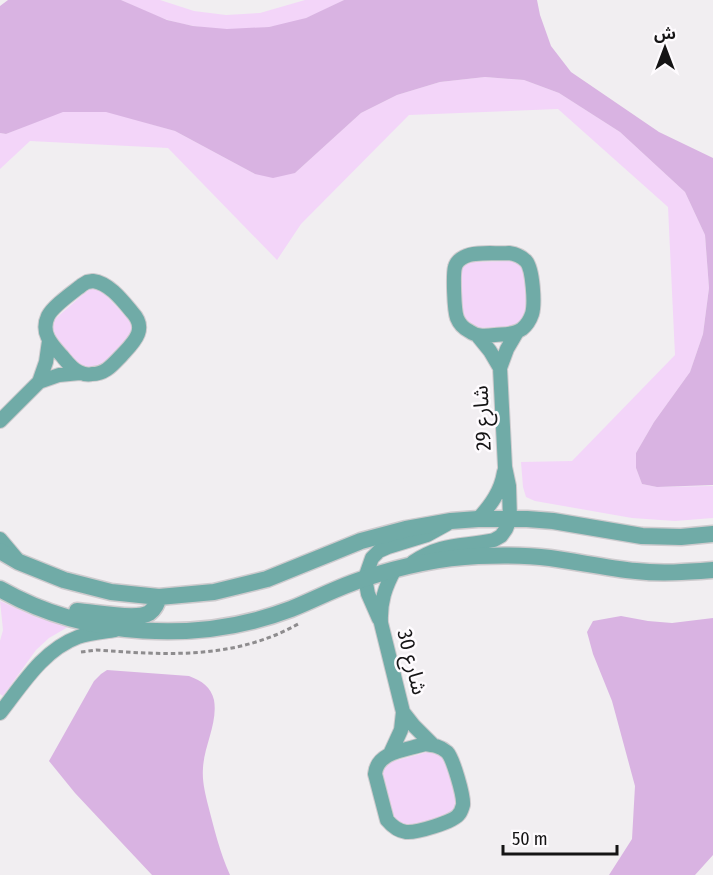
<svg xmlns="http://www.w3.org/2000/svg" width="713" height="875" font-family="'Fira Sans Condensed','Noto Sans Arabic',sans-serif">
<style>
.green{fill:#f3d5f9}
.water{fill:#d9b3e2}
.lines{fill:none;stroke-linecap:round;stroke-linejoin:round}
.minor-casing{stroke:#cecbce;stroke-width:16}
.tertiary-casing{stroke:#cecbce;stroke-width:19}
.path{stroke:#8e8c8e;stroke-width:3;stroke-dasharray:4.5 3;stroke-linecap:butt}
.minor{stroke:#70aba7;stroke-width:14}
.tertiary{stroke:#70aba7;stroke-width:16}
.labels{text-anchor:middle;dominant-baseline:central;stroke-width:5;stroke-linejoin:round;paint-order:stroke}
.street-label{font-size:21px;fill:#151415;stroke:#fefbfe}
</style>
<rect width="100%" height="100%" fill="#f1eef1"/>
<path class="green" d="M121 0H160L194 11 226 15 260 13 305 0H344C331 6 319 13 306 18 263 33 212 33 168 20 152 15 137 7 121 0Z
M485 77 524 80 559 93 620 132 685 192 705 235 709 288 703 334 690 372 654 422 636 453V468L642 484 657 487 713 486V518L675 521 632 518 535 501 526 497 523 487 521 462 572 461 675 355 668 207 558 109 409 115 301 224 277 260 168 148 30 141 0 169V133L6 134 63 111H106L175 131 255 174 295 173 361 113 397 95 440 82Z
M512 261C520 262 523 266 526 273L527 316 515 327 472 328 463 322 459 272C462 266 465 264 472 262Z
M89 289H96L102 291 132 323 134 328V334L100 368H83L52 336 51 324 55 319Z
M0 601 36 617 68 627 49 638 36 650 3 696 0 694V641L3 630Z
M431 751 437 752 445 759 458 802 453 812 447 815 409 826H403L393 818 381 776C382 768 384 765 391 762Z"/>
<path class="water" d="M8 0H121L167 20 193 26 227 29 269 27 306 18 344 0H537L540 15 551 46 571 72 659 132 713 158V485L657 487 642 484 636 468V453L654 422 690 372 703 334 709 288 705 235 685 192 620 132 559 93 524 80 485 77 440 82 397 95 361 113 295 173 273 178 255 174 175 131 106 112H63L6 134 0 133V6Z
M621 616 648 621 672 623 713 618V855L695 875H609L632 839 635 786 612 701 593 654 587 632 593 621Z
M107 670 189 676C202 681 211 687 214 700 218 723 204 746 203 768 202 781 205 792 208 805 214 828 220 853 230 875H152L75 793 49 761 94 681 101 674Z"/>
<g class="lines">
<defs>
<path id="minor" d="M509 253C516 254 521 256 526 261 533 269 535 304 532 314 530 320 527 325 522 329 514 335 504 334 495 335 486 336 477 337 469 331 463 328 459 323 457 318 454 310 453 274 455 267 456 263 460 259 464 257 474 251 497 254 509 253Z
M93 281C109 283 122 300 132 312 148 329 134 342 122 355 113 364 106 374 92 374 88 375 83 374 79 372 72 369 67 362 62 356 52 345 40 333 48 316 53 306 72 293 82 285L87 282Z
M477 335 490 351 500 368
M39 382 46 362 49 341
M0 421 39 382 59 375 80 373
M478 519C491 505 501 491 504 472
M0 539 16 558
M413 562C443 542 462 547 494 540L501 536 506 529 510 519 509 486 505 467 500 368 507 349 517 332
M379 619 368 594 365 578 372 558 379 551 388 547 427 535 447 524
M403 712 414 726 433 745
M0 713C22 685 43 650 78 637 89 633 103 632 115 630
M425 744C433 745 440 746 447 752 453 758 464 796 463 805 462 808 461 812 459 814 454 822 416 833 406 832 398 831 392 826 387 820L375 774C377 751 407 750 425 744Z
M390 754 401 730 403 712 381 623C380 602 385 587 395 569"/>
<path id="tertiary" d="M0 551 19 562 64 580 111 592 159 597 214 592 267 579 361 541 406 529 451 521 478 519H527L553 521 642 536 681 537 713 534
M0 589C86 638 199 644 291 609 316 599 340 586 366 578 402 566 439 558 478 556 501 555 527 555 550 558 579 562 607 568 636 571 661 574 687 572 713 570
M77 611C94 612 136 621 149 613 155 609 157 603 159 597"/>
</defs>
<use href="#minor" class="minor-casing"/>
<use href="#tertiary" class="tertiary-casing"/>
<path class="path" d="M81 652 96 650C168 655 235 660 300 623"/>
<use href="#minor" class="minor"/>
<use href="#tertiary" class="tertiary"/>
</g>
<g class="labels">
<g class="street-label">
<text transform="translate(482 418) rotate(-93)">شارع 29</text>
<text transform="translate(412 662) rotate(76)">شارع 30</text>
</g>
</g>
<g transform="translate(665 48)" stroke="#fefbfe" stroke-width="4.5" paint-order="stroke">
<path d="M0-4.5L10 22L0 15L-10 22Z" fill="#151415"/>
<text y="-9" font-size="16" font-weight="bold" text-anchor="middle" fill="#151415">ش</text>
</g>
<path d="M503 845v9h114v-9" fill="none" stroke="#151415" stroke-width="3"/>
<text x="512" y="845" font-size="18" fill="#151415" stroke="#fefbfe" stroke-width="4.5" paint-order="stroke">50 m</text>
</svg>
